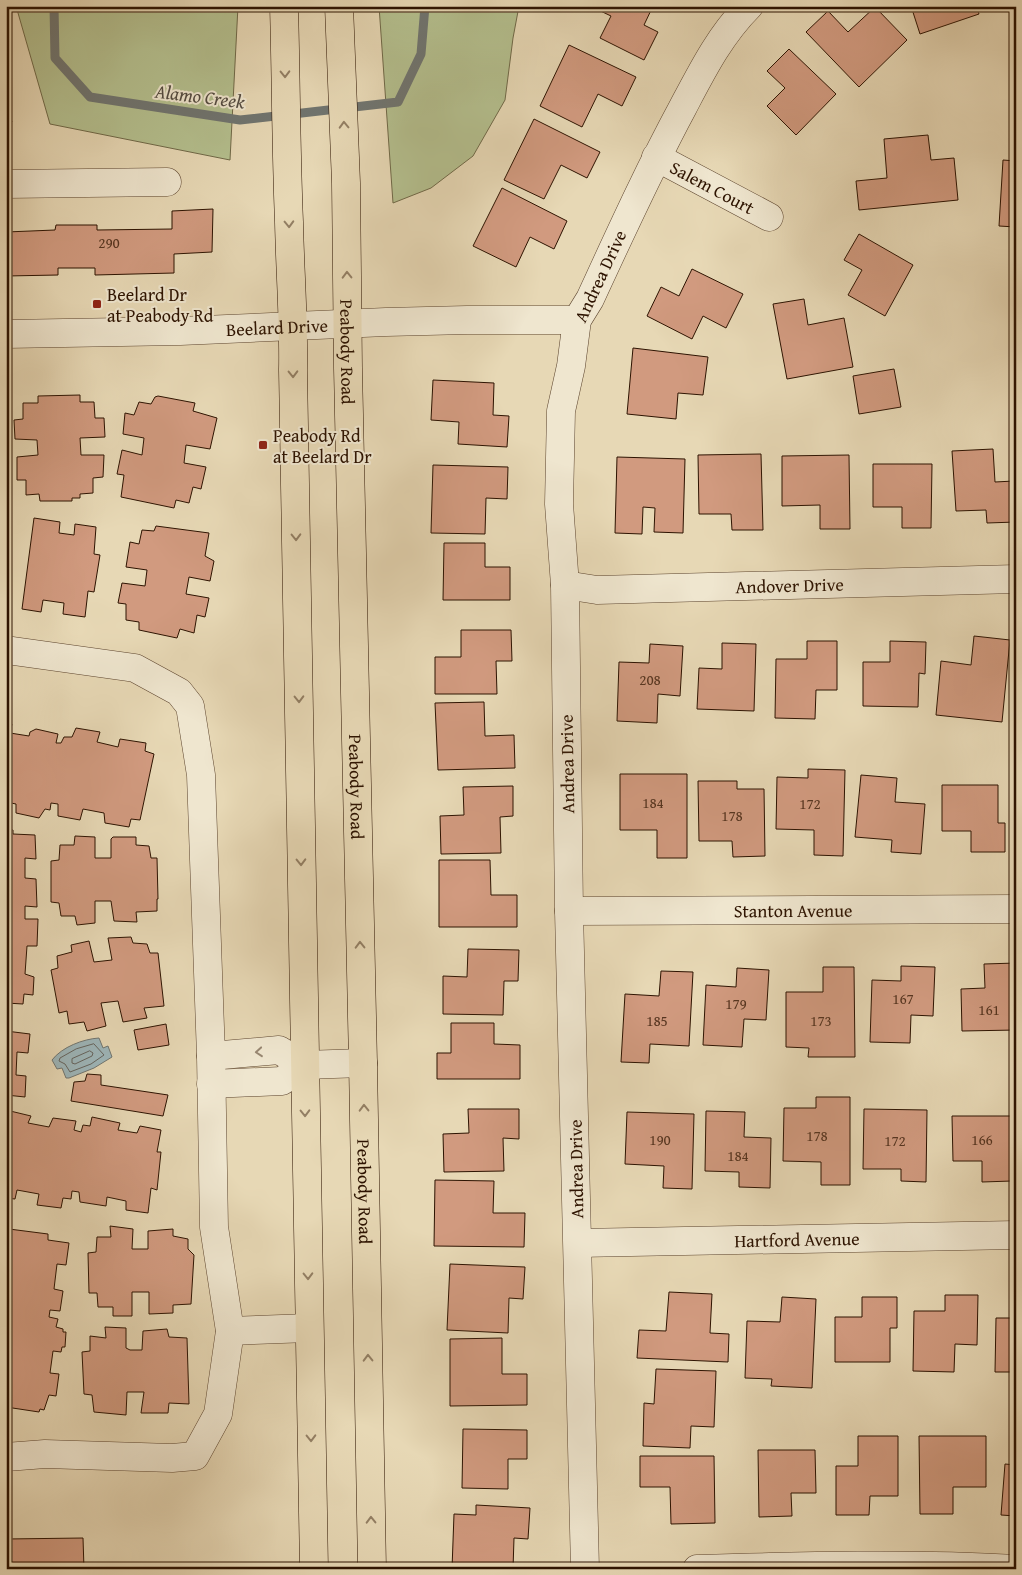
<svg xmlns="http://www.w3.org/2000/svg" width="1022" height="1575" font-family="'Gentium Book Plus',serif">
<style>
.green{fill:#b4bf8e;stroke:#706948}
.water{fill:#9db6ba;stroke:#707570}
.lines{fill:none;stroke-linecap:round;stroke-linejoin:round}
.shore{stroke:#65645e;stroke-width:1}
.stream{stroke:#707570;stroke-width:9}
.building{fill:#d19a7f;stroke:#2d1301}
.minor-casing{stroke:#5c442e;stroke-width:29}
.major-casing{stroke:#2d1301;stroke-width:29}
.minor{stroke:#efe6cf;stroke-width:28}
.major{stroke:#e7d8b5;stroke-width:28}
.oneway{stroke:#937f64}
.oneway2{stroke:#988772}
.poi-dot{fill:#8f2418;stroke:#efe6cf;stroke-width:2}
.labels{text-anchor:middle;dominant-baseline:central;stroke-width:4;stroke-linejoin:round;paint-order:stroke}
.number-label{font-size:15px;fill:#563520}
.street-label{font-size:18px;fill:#2d1301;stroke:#efe6cf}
.poi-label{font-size:18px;fill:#2d1301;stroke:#efe6cf;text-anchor:start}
.water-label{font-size:19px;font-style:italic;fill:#544c42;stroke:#efe6cf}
</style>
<rect width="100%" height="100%" fill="#e7d8b5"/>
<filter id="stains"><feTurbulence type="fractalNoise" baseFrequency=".004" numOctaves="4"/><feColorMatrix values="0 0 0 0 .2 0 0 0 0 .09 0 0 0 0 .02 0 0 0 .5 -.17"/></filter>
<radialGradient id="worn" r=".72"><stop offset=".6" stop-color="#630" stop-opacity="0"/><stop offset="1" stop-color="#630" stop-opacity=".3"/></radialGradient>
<path class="green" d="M16 6H238L230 160 50 124Z
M379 6H519L513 38 505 100 473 156 431 188 393 203Z"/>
<path class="water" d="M99 1038 103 1048 108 1046 112 1057 94 1068 69 1078H66L62 1068 57 1069 52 1060C62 1047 83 1039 99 1038Z"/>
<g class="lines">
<path class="shore" d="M94 1044 104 1055 91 1064 70 1072 65 1064 59 1061 60 1058 76 1049Z
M90 1051 93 1053 92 1056 75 1064 72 1063V1059Z"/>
<path class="stream" d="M54 6 55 58 90 97 240 120 398 102 421 54 425 6"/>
</g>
<path class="building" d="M590 6H653L644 25 658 32 644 60 600 38 611 16Z
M911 6H976L979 14 920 34Z
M875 7 907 40 859 87 806 32 828 11 848 32Z
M569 45 636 77 622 106 598 94 582 127 540 106Z
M789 49 836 94 796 135 767 106 785 88 767 71Z
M6 105 12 122 6 124Z
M534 119 600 152 587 178 561 165 544 199 504 180Z
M928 135 931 160 954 158 958 200 859 210 856 181 887 178 884 139Z
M1003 160 1016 161V227L999 226Z
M502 188 567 221 554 249 530 237 516 267 473 246Z
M213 209 212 252 174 254V273L95 275V268H58V275L6 276V232L55 230 56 225H97V230L172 229V211Z
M859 234 913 265 885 316 848 295 862 270 844 260Z
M692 269 743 294 726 328 703 316 692 339 647 316 661 287 679 296Z
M804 299 808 325 844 318 853 367 787 379 773 304Z
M633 348 708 357 703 395 678 393 676 419 627 414Z
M894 369 901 407 859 414 853 376Z
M433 380 494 383 493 415 509 416 507 447 458 444 459 422 431 420Z
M80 395V402H94L95 418H104L105 437 80 438 81 455H104L103 477 93 478V493L80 494V498H72V501H40L39 494 26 495V480H17V457L38 455 37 440 15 439 14 420 23 419V403H38V396Z
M158 396 195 403 193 411 217 418 210 449 186 445 184 463 206 467 201 489 193 487 189 503 176 500 174 508 121 497 124 475 117 474 122 450 142 455 144 438 123 434 125 413 134 415 139 402 151 404 155 397Z
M993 449 995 482 1014 481 1016 522 987 523 986 510 956 511 952 451Z
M761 454 763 530H732L731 514H699L698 455Z
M849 455 850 529H820V505L782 506V456Z
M617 457 685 459 683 533 654 532 655 508 643 507 642 534 615 533Z
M873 464H932L931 528H902V507H873Z
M433 465 508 467 507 499 486 498 485 534 431 533Z
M34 518 60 522 59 533 74 535 75 524 96 527 94 554 100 555 94 592 88 591 85 617 63 614 64 603 43 600 41 612 22 609Z
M156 526 209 533 205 556 214 561 210 581 189 577 186 594 209 598 205 617 197 615 194 633 180 629 177 638 139 630V622L126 620V604L118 603 122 583 145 586 147 570 126 567 130 542 139 544 142 530 154 531Z
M444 543H485V567H510V600H443Z
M461 630H511L512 661H496L497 694H435V657H461Z
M974 636 1010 640 1002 722 936 715 941 661 971 665Z
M807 641H837V690H816L815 719 775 718 776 659H807Z
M890 641 926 642 925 674 919 673 918 707 863 706V662H890Z
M722 643 756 644 754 711 697 709 699 668 722 669Z
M650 644 683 646 680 696 658 694 657 723 617 721 619 662 649 663Z
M484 702 485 736 514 735 515 768 438 770 435 703Z
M6 723 12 724 10 733 29 736 30 732 36 729 58 734 56 743H61L64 737H72L76 728 100 732 97 742 118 747 120 739 146 743 145 751 154 754 140 820 131 819 129 827 105 823 104 813 83 809 80 820 58 816V804L51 803 50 810 45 809 39 818 16 813V804L6 802Z
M808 769 845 770 843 856 814 855V830L776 829 777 777 808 778Z
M620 774H687V858H657V830H620Z
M861 775 897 778 895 802 925 804 921 854 891 852 892 840 855 837Z
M698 781H737V789H764L765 856 733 857 732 841H699Z
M942 785H998V823H1005V852H971V831H942Z
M513 786V816L500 817 501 853 441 854 440 816 464 815 463 787Z
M6 829 13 830V834L35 835 36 859 25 858V878L36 879 37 907 25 906V919H38L37 946H27L25 974 34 977 33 995 24 994 23 1004 6 1003Z
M75 836 95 837V858H111V839L113 837H136V845L149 846 151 858H157L158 899H157V911L136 912 137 922 114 921 111 901H95V923L77 925 75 916H61L59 903 51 902V861L59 860 60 845H74Z
M439 860H490L491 895H517V927H439Z
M131 937 133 943 147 944 150 953H158L164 1006 144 1008 147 1018 123 1022 118 1001 101 1003 106 1026 87 1031 84 1022 69 1024 67 1011 59 1013 51 970 58 968 57 956 72 952 71 945 89 941 94 962 112 960 108 938Z
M468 949 519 950 518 981H504L503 1015 443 1014V976L467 977Z
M1016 963V1030L962 1031 961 989 985 988 984 964Z
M901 966 935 967 933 1016 911 1015 910 1043 870 1042 872 980 901 981Z
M823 967H854L855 1057H808L809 1048 786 1047V992H823Z
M737 968 769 970 766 1020 744 1019 742 1047 703 1045 706 985 736 987Z
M661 971 693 972 689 1046 650 1044 649 1063 621 1062 625 994 659 996Z
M451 1023H494V1044L520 1045V1079H437V1053H451Z
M166 1024 169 1045 138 1050 134 1030Z
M6 1031 30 1034 28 1053 17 1052 16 1075 26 1076 25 1097 6 1095Z
M87 1074 101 1075V1085L168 1095 163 1116 71 1101 74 1082 85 1081Z
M816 1097H850V1185H821V1162L783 1161 784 1108H816Z
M468 1109H519V1139L503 1138 504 1171 444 1172 443 1134 469 1133Z
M864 1109 927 1110 926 1182 901 1181V1169H863Z
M6 1110 31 1116 28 1123 49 1127 53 1118 76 1121 74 1130 81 1132 83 1125 90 1126 92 1117 120 1123 118 1130 137 1133 140 1126 161 1130 157 1152H161L157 1190 151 1188 148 1213 126 1210V1201L107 1197 106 1206 80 1202 79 1192 72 1191 71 1199 63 1198 61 1208 37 1205 39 1194 17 1190 15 1199 6 1198Z
M706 1111 745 1112 744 1137 771 1138 770 1188 739 1187V1172L705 1171Z
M627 1112 694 1114 692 1189 663 1188 664 1166 625 1164Z
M952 1116H1012V1181L982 1182V1161H953Z
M435 1180 494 1181 493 1213H525L524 1247 434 1246Z
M110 1226 133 1229 132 1249H148V1231L173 1229V1236L188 1239V1249L194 1255 191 1304 173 1305V1313L149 1314V1292H132V1316H113V1307H98L97 1293H89L88 1253 96 1252 97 1237H111Z
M9 1229 48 1234V1240L69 1243 66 1265 57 1264 54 1289 63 1291 60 1311 50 1310 49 1317 58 1319 56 1327 63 1329V1332H66L65 1347H62L61 1352 53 1351 50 1373 59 1374 56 1396 49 1395 44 1410 40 1409 39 1412 6 1407V1234L9 1235Z
M450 1264 525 1267 523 1299 509 1298 508 1333 447 1330Z
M669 1292 712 1294 710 1333 729 1334 728 1362 637 1358 639 1330 666 1331Z
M945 1295H978L977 1345 955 1344 954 1372 913 1371 914 1311H945Z
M782 1297 816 1299 812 1388 771 1386 772 1379 745 1378 747 1321 780 1322Z
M862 1297H897V1328H890V1362H835V1317H862Z
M996 1318H1016V1372H995Z
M105 1327 126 1328V1348L130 1350H142L143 1331 167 1329 169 1337 187 1338 189 1404 169 1403 168 1413H141L144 1392H127L126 1415 94 1412 92 1395 84 1394 82 1352 90 1351V1336L106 1338Z
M502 1338V1374H527V1405L450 1406V1339Z
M656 1369 716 1371 714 1427 691 1426 690 1448 643 1446 644 1403 654 1404Z
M463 1429 527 1430V1459H508V1489L462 1488Z
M858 1436H898V1496H870L869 1515H836V1466H858Z
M919 1436H986V1487H953V1514H920Z
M758 1450H815L816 1493H791L792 1516 759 1517Z
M640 1456H714L715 1523 671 1524 670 1487H640Z
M1005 1464 1016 1465V1516L1001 1515Z
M476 1505 530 1508 528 1539 514 1538 513 1569H452L454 1514 476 1515Z
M83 1538 84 1569H6V1539Z"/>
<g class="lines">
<defs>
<g id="minor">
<path id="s1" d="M656 157 769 217"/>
<path d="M6 184 167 182"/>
<path id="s2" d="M6 334 180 331 386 322 467 320H577"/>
<path id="s3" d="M565 585 597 590 1016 579"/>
<path d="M6 650 135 668 179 692 190 706 201 775 211 1056 214 1227 230 1331 218 1414 195 1456 172 1458 45 1454 6 1457"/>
<path id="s4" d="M569 911 1016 909"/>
<path d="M211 1056 279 1050 304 1065 363 1063"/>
<path d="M211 1084 282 1081 304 1065"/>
<path id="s5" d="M578 1243 1016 1235"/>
<path d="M230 1331 309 1328"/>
<path d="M585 1569 569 911 565 585 559 504 561 411 571 366 577 320 590 299C620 234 649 170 683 107 702 71 720 35 749 6"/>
<path d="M697 1569C804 1566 909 1563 1016 1569"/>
</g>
<g id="major">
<path d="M284 6C286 78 286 150 289 222 290 272 294 321 293 370L314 1569"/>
<path id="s6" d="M339 6 346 183 348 368 363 1063 372 1569"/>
</g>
</defs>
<use href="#minor" class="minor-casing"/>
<use href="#major" class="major-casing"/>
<use href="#minor" class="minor"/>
<use href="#major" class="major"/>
</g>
<defs><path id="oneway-chevron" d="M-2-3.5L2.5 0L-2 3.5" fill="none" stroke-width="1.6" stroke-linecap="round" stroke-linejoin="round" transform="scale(1.25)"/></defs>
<g class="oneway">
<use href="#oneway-chevron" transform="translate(285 74) rotate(89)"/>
<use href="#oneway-chevron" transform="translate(344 125) rotate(-92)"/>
<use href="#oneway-chevron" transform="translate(289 224) rotate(88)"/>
<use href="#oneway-chevron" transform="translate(347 275) rotate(-91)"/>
<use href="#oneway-chevron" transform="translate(293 374) rotate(89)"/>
<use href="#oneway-chevron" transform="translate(296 537) rotate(89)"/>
<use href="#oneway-chevron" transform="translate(299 699) rotate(89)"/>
<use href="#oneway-chevron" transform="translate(301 862) rotate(89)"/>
<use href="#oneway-chevron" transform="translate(360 945) rotate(-91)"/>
<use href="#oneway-chevron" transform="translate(364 1108) rotate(-91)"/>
<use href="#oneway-chevron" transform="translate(305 1113) rotate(89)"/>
<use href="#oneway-chevron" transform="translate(308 1276) rotate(89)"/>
<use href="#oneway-chevron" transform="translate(368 1358) rotate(-91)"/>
<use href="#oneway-chevron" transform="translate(311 1438) rotate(89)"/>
<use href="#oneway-chevron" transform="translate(371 1520) rotate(-91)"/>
</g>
<use class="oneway2" href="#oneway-chevron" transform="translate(259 1052) rotate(175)"/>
<g class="poi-dot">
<rect x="92" y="299" width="10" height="10" rx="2.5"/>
<rect x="258" y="440" width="10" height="10" rx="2.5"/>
</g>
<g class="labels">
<g class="number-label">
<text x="109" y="242">290</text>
<text x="650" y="679">208</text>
<text x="653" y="802">184</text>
<text x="810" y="803">172</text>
<text x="732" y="815">178</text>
<text x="903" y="998">167</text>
<text x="736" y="1003">179</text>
<text x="989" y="1009">161</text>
<text x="657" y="1020">185</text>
<text x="821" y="1020">173</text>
<text x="817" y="1135">178</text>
<text x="660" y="1139">190</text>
<text x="982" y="1139">166</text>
<text x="895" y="1140">172</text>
<text x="738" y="1155">184</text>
</g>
<g class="street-label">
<text stroke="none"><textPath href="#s1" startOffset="64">Salem Court</textPath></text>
<text transform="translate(600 276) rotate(-65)">Andrea Drive</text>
<text stroke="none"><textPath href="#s2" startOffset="271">Beelard Drive</textPath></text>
<text stroke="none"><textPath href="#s6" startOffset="346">Peabody Road</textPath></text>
<text stroke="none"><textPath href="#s3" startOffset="225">Andover Drive</textPath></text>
<text transform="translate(567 764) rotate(-91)">Andrea Drive</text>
<text stroke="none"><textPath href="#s6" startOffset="781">Peabody Road</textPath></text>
<text stroke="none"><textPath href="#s4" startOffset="224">Stanton Avenue</textPath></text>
<text transform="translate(576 1169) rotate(-91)">Andrea Drive</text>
<text stroke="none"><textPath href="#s6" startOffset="1186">Peabody Road</textPath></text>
<text stroke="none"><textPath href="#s5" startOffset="219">Hartford Avenue</textPath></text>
</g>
<g class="poi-label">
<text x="107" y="294">Beelard Dr<tspan x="107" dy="21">at Peabody Rd</tspan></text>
<text x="273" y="435">Peabody Rd<tspan x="273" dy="21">at Beelard Dr</tspan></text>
</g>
<g class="water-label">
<text transform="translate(200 96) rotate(7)">Alamo Creek</text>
</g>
</g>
<rect width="1022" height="1575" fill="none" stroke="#e7d8b5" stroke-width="25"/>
<rect x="8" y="8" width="1007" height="1560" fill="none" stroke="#2d1301" stroke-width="2.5"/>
<rect x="12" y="12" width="997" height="1550" fill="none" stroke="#2d1301"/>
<rect width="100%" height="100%" filter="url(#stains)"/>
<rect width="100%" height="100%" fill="url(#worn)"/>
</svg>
